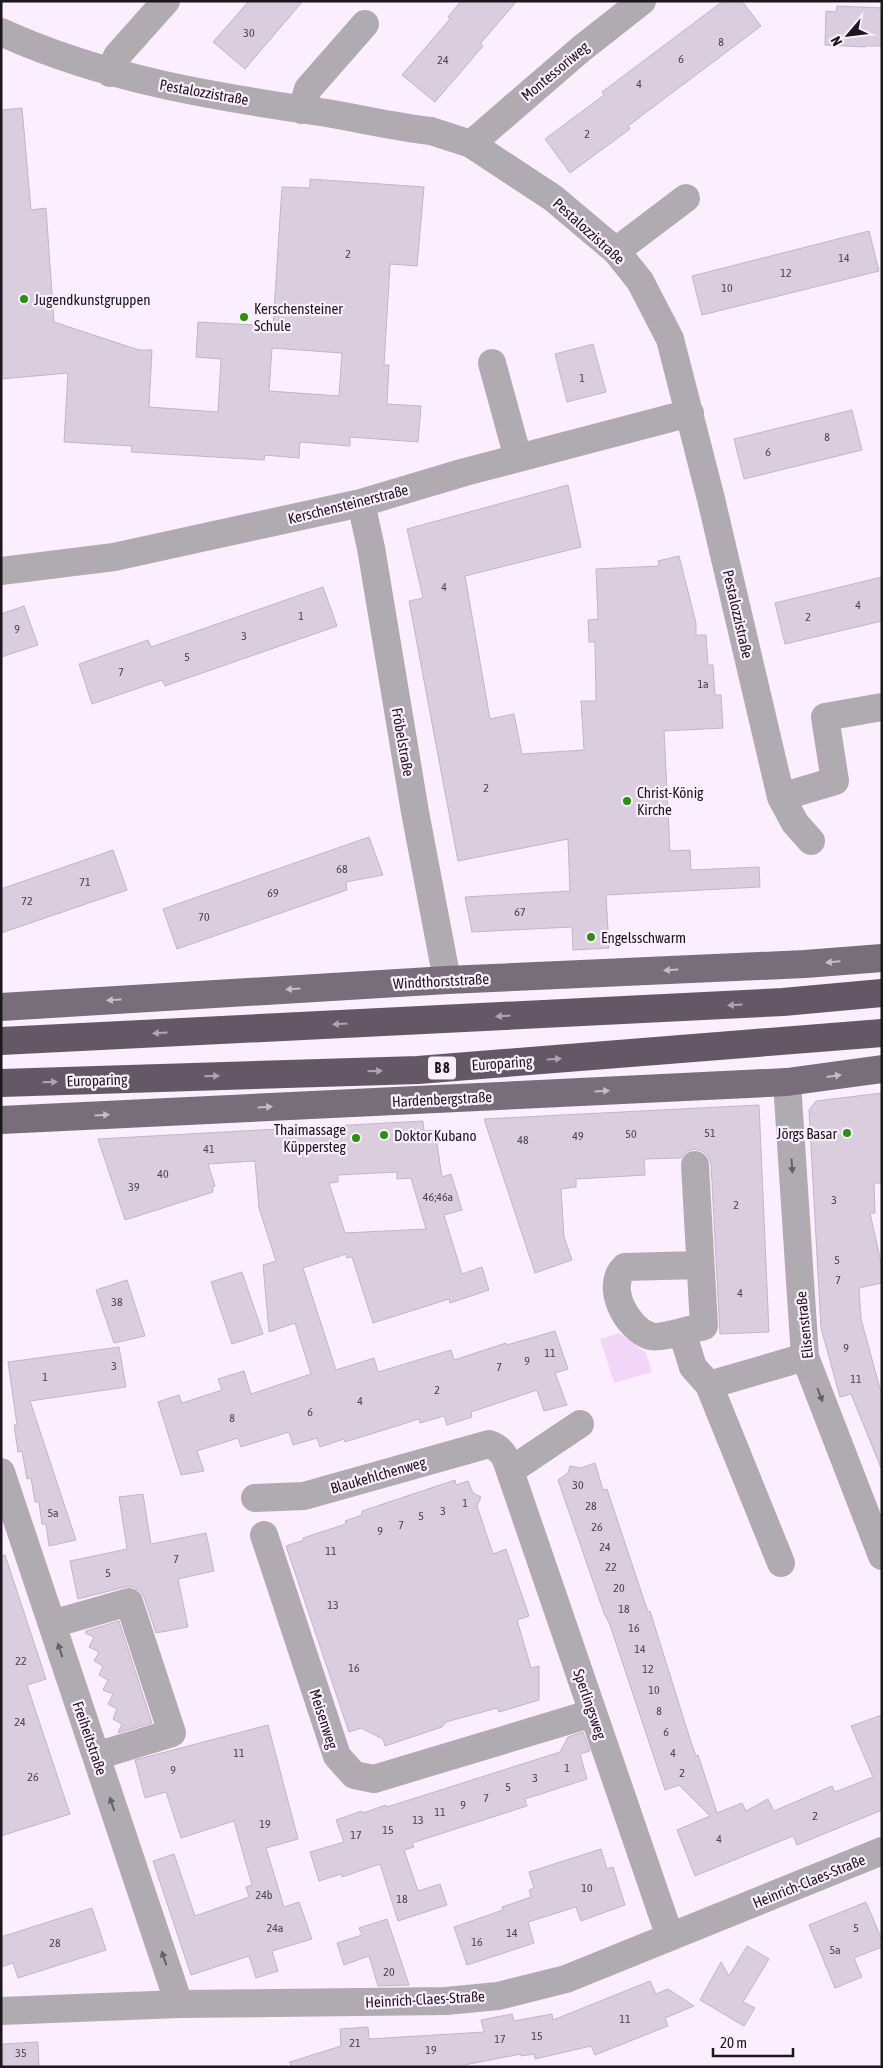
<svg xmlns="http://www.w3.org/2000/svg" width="883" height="2068" font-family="'Asap Condensed',sans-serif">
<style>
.green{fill:#f2d6f8}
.building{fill:#dacddd;stroke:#c2b5c5;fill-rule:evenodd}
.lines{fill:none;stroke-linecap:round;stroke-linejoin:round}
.minor{stroke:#b0aab1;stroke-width:28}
.major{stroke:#786e7a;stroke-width:28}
.highway{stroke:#645866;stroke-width:28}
.oneway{fill:#c7bbc9}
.oneway2{fill:#b0a3b2}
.oneway3{fill:#666067}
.poi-dot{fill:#2b900e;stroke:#fbeefe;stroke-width:2}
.labels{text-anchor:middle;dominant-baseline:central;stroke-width:4.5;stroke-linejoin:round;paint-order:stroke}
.number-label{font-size:12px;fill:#4c444d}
.shield{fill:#fbeefe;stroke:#5f5860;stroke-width:1}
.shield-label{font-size:14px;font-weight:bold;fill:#1c171d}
.street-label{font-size:15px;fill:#1c171d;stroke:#fbeefe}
.poi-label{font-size:15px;fill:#1c171d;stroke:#fbeefe;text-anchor:start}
</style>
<rect width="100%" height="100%" fill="#fbeefe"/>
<path class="green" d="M619 1333 646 1353 652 1372 614 1383 600 1339Z"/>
<path class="building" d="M249 1H303L245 69 213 42Z
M461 1H517L480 44 483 46 435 102 402 75 450 19 448 17Z
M723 1H742L761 26 628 126 630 129 570 173 545 139 604 95 602 92Z
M837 6 882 8V46H865V47L825 45 826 11 836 12Z
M22 108 31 210 46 208 54 322 139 350H152L149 407 218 412 221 359 196 357 198 322 273 326 282 187 310 188V179L424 187 417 266 390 264 384 365H389L387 404 421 406 418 442 350 437V446L300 442 299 458 265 455 264 460 131 452 132 446 64 442 68 373 1 379V110ZM272 348 342 353 339 396 269 391Z
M869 231 879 271 702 315 692 276Z
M593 344 606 392 567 402 555 354Z
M852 410 862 450 744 479 734 439Z
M568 485 581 547 465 576 490 719 514 714 522 754 584 750 581 701H596L595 642H589L588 620 598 619 596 569 659 566 658 561 679 556 696 623V635H706L708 665H713L715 695H721L723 728 664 731 670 851 690 850 691 870 759 867 760 887 606 895 609 948 573 950 572 927 472 932 465 897 570 891 568 839 458 861 409 601 423 598 407 529Z
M882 577V621L785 644 775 603Z
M323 587 337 626 165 686 162 680 92 704 79 664 148 640 151 647Z
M24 606 38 645 1 657V614Z
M369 837 383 875 346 882 347 890 177 949 163 909Z
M113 850 127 890 1 933V889Z
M882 1093V1183H874L875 1213H870L882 1267V1283L859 1288 861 1319 882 1396 881 1468 851 1394 840 1397 821 1328 809 1110 816 1101Z
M759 1105 769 1332 720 1334 711 1164 708 1156 702 1151 694 1149 687 1152 681 1158 644 1159 645 1175 576 1179V1187L561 1189 564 1237 572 1260 535 1273 484 1119Z
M423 1121 424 1131 435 1130 442 1177 451 1174 462 1210 444 1215 462 1274 482 1267 489 1290 450 1303 449 1299 373 1323 352 1257 347 1258 346 1254 303 1268 336 1370 374 1358 378 1372 451 1350 454 1360 506 1343 507 1345 555 1331 568 1369 555 1373 567 1405 544 1411 537 1390 471 1412 472 1417 447 1425 444 1416 420 1423 419 1419 345 1442 344 1439 320 1447 317 1438 293 1445 289 1432 241 1447 238 1438 197 1451 204 1471 181 1475 158 1402 179 1395 182 1403 222 1390 218 1379 244 1371 251 1394 311 1374 295 1323 269 1332 263 1265 276 1261 259 1208 255 1161 208 1164 215 1186 212 1187 213 1192 125 1220 98 1139ZM397 1172V1179L411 1178 426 1229 345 1233 329 1183 338 1182V1175Z
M242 1272 263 1334 232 1344 211 1282Z
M127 1280 145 1336 114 1343 96 1290Z
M119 1347 126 1387 30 1401 76 1540 49 1546 46 1524H42L39 1502H35L31 1478 27 1479 22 1451 18 1452 14 1425H17L8 1362Z
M595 1463 603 1490 607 1489 648 1612 650 1611 689 1736 696 1756 698 1755 717 1813 742 1803 746 1811 768 1799 774 1811 832 1786 835 1792 873 1777 851 1726 882 1715V1810L797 1845 793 1836 695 1876 677 1830 710 1816 679 1785 665 1790 610 1625 606 1616H605L558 1480 568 1473 570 1466 581 1468Z
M455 1480 456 1485 468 1481 473 1493 481 1497 477 1506 493 1554 506 1549 529 1616 517 1620 531 1668 539 1666V1700L499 1712 497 1708 446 1722 442 1727 385 1746 383 1739 361 1728 349 1732 286 1546 304 1540 303 1538 346 1524 345 1521 362 1515V1511Z
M143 1494 151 1544 206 1533 214 1571 178 1579 188 1627 156 1633 144 1597 140 1591 133 1587H125L78 1599 70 1561 127 1549 119 1497Z
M5 1555 46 1679 27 1685 70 1814 1 1836V1556Z
M119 1621 152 1723 118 1733 122 1724 113 1719 117 1709 108 1704 113 1694 103 1690 108 1680 99 1675 103 1666 94 1661 99 1652 89 1647 94 1637 85 1633 86 1631Z
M268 1725 298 1839 266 1848 284 1907 299 1902 312 1939 272 1951 278 1971 256 1978 249 1956 191 1975 153 1861 174 1854 195 1916 249 1897 246 1887 252 1885 234 1821 181 1838 166 1792 145 1798 135 1760Z
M583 1732 590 1751 580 1754 587 1779 525 1799 527 1806 412 1843 414 1847 404 1850 418 1891 440 1884 447 1905 398 1921 380 1864 342 1877 341 1874 319 1881 310 1852 344 1842 336 1820 362 1811 363 1813 386 1805 387 1807 560 1752 568 1737Z
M601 1849 607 1869 613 1867 625 1905 581 1921 576 1907 528 1922 534 1943 467 1965 454 1927 503 1910 502 1907 531 1897 529 1890 534 1888 529 1872Z
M866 1902 882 1940V1947L854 1958 862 1977 835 1988 809 1925Z
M92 1908 106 1950 18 1978 13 1963 1 1967V1937Z
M387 1919 409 1985 378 1986 369 1956 344 1965 337 1943 362 1935 359 1928Z
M747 1946 769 1959 743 2002 755 2008 744 2026 700 2000 721 1962 729 1976Z
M650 1981 656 1994 668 1989 694 2006 665 2018 668 2026 595 2055 591 2046 535 2059 534 2054 521 2056V2054L454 2067H291L290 2062 341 2046 340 2029 368 2027 369 2039 484 2032 481 2020 512 2014 514 2021 552 2014 553 2020Z
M38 2042 39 2067H3V2044Z"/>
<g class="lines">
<path class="minor" d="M1 32C104 79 215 97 327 113 362 119 396 127 431 131L471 144 553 198 616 251 640 281 670 339 711 499 781 797 795 823 811 841
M110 73 117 56 166 1
M302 110 308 89 365 24
M471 144 581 49 642 1
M616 251 686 198
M492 363 518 458
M361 503 371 548 415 812 447 980
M1 571 114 557 361 503 465 472 690 413
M781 797 835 781 825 717 882 707
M787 1082 805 1357 882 1556
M695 1165 704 1326C693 1329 659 1339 650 1336 627 1329 604 1286 625 1267L700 1265
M682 1332 693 1367 709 1385
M580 1424 510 1471 670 1937
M1 1472 179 2004
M255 1498 304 1496 489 1444C503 1449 506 1458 510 1471
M264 1535 337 1756 354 1775 374 1779 593 1713
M781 1563 709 1385 805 1357
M52 1624 129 1602 172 1733 96 1756
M1 2011 179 2004 446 2001 498 1996 566 1979 882 1851"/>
<path class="major" d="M1 1007 447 980 805 964 882 958
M1 1120 787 1082 882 1069"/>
<path class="highway" d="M1 1041 783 1002 882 993
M1 1083 418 1070 882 1033"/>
</g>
<defs><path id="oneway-solid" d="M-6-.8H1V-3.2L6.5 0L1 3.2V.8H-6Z" transform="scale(1.25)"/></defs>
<g class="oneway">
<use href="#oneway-solid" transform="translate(833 962) rotate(175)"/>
<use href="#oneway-solid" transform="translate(671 970) rotate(177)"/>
<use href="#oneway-solid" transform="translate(293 989) rotate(177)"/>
<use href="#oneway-solid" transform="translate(114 1000) rotate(177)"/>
<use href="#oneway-solid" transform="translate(834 1076) rotate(-8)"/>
<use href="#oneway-solid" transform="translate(602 1091) rotate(-3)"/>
<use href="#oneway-solid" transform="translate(265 1107) rotate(-3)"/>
<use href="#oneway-solid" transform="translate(102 1115) rotate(-3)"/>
</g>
<g class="oneway2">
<use href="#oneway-solid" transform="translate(735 1005) rotate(177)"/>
<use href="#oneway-solid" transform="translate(503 1016) rotate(177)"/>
<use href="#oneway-solid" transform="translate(340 1024) rotate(177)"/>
<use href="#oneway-solid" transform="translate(160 1033) rotate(177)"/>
<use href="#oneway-solid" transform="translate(554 1059) rotate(-4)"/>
<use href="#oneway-solid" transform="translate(375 1071) rotate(-2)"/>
<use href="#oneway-solid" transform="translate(212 1076) rotate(-2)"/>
<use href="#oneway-solid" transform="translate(50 1082) rotate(-2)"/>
</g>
<g class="oneway3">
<use href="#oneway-solid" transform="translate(792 1166) rotate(86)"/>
<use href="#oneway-solid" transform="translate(820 1395) rotate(69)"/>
<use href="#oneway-solid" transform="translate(60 1650) rotate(-108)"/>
<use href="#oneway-solid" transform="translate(112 1804) rotate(-109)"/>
<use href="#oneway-solid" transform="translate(164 1958) rotate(-109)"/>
</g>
<g class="poi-dot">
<circle cx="24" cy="299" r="5"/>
<circle cx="244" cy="317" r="5"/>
<circle cx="627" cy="801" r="5"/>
<circle cx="591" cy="937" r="5"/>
<circle cx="847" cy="1133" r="5"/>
<circle cx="384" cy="1135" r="5"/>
<circle cx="356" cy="1138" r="5"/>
</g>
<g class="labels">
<g class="number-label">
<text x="249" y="33">30</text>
<text x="721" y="42">8</text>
<text x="681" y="59">6</text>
<text x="443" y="60">24</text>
<text x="639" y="84">4</text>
<text x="587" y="134">2</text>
<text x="348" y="254">2</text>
<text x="844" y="258">14</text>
<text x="786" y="273">12</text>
<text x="727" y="288">10</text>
<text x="582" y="378">1</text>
<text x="827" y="437">8</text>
<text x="768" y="452">6</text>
<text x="444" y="587">4</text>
<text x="858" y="605">4</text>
<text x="301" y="616">1</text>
<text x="808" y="617">2</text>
<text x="17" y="629">9</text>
<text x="244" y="636">3</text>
<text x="187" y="657">5</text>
<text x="121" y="672">7</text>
<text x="703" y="684">1a</text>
<text x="486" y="788">2</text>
<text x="342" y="869">68</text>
<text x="85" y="882">71</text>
<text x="273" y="893">69</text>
<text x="27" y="901">72</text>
<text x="520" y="912">67</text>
<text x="204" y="917">70</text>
<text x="710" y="1133">51</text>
<text x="631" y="1134">50</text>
<text x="578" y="1136">49</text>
<text x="523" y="1140">48</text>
<text x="209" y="1149">41</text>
<text x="163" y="1174">40</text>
<text x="134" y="1187">39</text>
<text x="438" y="1197">46;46a</text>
<text x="834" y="1200">3</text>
<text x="736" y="1205">2</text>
<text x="837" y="1260">5</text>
<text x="838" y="1280">7</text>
<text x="740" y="1293">4</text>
<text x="117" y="1302">38</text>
<text x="846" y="1348">9</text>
<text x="550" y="1353">11</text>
<text x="527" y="1361">9</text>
<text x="114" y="1366">3</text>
<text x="499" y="1367">7</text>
<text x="45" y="1377">1</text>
<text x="856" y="1379">11</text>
<text x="437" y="1390">2</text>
<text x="360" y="1401">4</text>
<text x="310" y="1412">6</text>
<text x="232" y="1418">8</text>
<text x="578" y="1485">30</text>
<text x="465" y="1503">1</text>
<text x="591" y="1506">28</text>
<text x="443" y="1511">3</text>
<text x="53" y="1513">5a</text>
<text x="421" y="1516">5</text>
<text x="401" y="1525">7</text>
<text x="597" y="1527">26</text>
<text x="380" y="1531">9</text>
<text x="605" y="1547">24</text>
<text x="331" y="1551">11</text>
<text x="176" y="1559">7</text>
<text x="611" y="1567">22</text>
<text x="108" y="1573">5</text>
<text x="619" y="1588">20</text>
<text x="333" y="1605">13</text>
<text x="624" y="1609">18</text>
<text x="634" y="1628">16</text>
<text x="640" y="1649">14</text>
<text x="21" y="1661">22</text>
<text x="354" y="1668">16</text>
<text x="648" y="1669">12</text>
<text x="654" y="1690">10</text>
<text x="659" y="1711">8</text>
<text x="20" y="1722">24</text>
<text x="666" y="1732">6</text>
<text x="239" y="1753">11</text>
<text x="673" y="1753">4</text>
<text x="567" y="1768">1</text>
<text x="173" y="1770">9</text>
<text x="682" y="1773">2</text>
<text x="33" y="1777">26</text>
<text x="535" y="1778">3</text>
<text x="508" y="1787">5</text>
<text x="486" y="1798">7</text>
<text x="463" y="1805">9</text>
<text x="440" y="1812">11</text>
<text x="815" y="1816">2</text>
<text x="418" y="1820">13</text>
<text x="265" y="1824">19</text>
<text x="388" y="1830">15</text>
<text x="356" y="1835">17</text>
<text x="719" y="1839">4</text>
<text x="587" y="1888">10</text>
<text x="264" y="1895">24b</text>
<text x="402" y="1899">18</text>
<text x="275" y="1928">24a</text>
<text x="856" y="1928">5</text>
<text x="512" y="1933">14</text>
<text x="477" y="1942">16</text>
<text x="55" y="1943">28</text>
<text x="835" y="1950">5a</text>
<text x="389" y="1972">20</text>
<text x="625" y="2019">11</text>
<text x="537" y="2036">15</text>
<text x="500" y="2039">17</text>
<text x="355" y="2043">21</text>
<text x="431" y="2050">19</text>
<text x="21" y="2053">35</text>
</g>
<rect class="shield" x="428" y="1056.5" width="28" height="23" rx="4"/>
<g class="shield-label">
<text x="442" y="1068">B 8</text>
</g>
<g class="street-label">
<text transform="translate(555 71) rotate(-40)">Montessoriweg</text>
<text transform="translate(204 92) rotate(10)">Pestalozzistraße</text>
<text transform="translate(589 231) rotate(42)">Pestalozzistraße</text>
<text transform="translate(348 504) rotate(-14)">Kerschensteinerstraße</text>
<text transform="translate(738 614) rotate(77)">Pestalozzistraße</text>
<text transform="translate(403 742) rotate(80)">Fröbelstraße</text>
<text transform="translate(441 981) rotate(-3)">Windthorststraße</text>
<text transform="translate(502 1063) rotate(-4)">Europaring</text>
<text transform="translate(97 1080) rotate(-2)">Europaring</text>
<text transform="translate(442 1099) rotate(-3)">Hardenbergstraße</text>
<text transform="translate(804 1325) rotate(-96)">Elisenstraße</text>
<text transform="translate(378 1475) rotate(-16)">Blaukehlchenweg</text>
<text transform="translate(590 1704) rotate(71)">Sperlingsweg</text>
<text transform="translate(324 1719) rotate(72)">Meisenweg</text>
<text transform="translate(90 1738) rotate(71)">Freiheitstraße</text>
<text transform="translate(809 1881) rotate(-22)">Heinrich-Claes-Straße</text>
<text transform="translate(425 1999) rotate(-3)">Heinrich-Claes-Straße</text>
</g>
<g class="poi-label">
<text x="34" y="299">Jugendkunstgruppen</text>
<text x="254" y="308">Kerschensteiner<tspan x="254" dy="17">Schule</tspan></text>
<text x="637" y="792">Christ-König<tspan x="637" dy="17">Kirche</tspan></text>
<text x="601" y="937">Engelsschwarm</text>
<text x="346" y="1129" text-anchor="end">Thaimassage<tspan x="346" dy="17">Küppersteg</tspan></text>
<text x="837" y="1133" text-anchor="end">Jörgs Basar</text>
<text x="394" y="1135">Doktor Kubano</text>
</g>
</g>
<rect width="883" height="2068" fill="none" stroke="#1c171d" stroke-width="5"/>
<g transform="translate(848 35) rotate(242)" stroke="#fbeefe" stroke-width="4" paint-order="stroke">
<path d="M0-4L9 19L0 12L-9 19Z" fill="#1c171d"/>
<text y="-8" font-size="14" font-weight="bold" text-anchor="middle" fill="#1c171d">N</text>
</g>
<path d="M713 2048v8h80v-8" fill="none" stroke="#1c171d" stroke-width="2.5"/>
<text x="720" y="2048" font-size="15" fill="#1c171d" stroke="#fbeefe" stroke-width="4" paint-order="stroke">20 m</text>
</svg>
